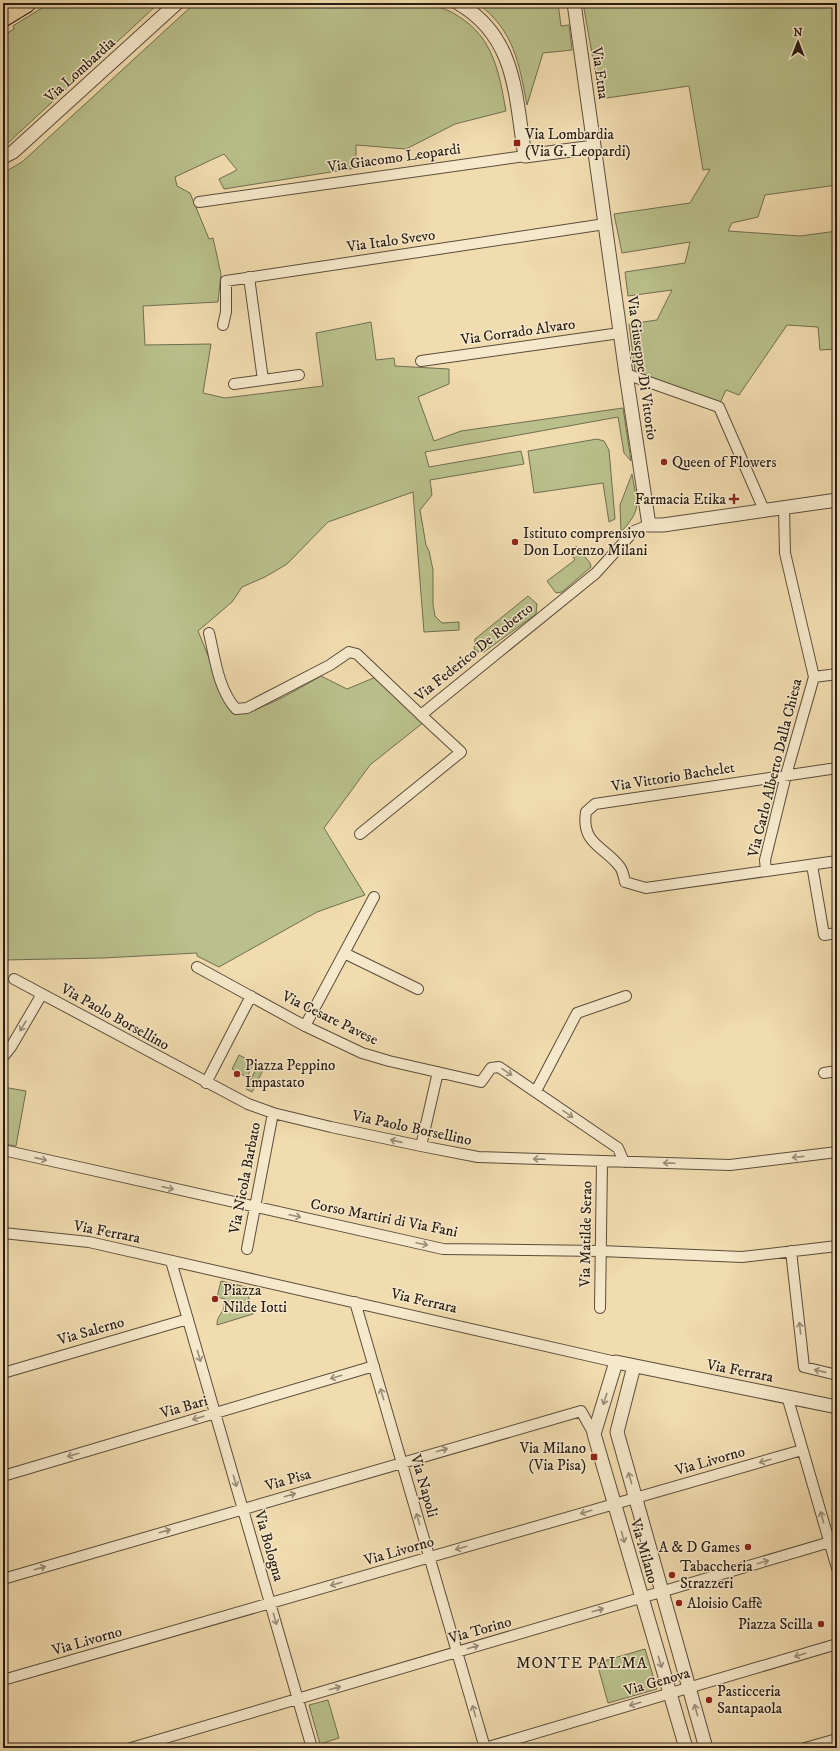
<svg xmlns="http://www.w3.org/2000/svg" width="840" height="1751" font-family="'IM FELL DW Pica',serif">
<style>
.green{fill:#b9c08b;stroke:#706e4f}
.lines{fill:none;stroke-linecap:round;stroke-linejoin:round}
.minor-casing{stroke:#5a4d3a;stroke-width:12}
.tertiary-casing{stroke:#5a4d3a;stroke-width:15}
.motorway-casing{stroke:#281d13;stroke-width:21}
.minor{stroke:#f6e8cb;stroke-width:10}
.tertiary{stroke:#f6e8cb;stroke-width:13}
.motorway{stroke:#f1dcaf;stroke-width:19}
.oneway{stroke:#998d78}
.poi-dot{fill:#8f2418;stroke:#f6e8cb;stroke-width:1.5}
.labels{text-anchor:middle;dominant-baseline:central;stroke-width:3;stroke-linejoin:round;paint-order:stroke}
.street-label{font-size:15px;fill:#281d13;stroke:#f6e8cb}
.poi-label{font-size:15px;fill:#281d13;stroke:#f6e8cb;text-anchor:start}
.neighbourhood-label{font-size:16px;letter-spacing:1px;fill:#281d13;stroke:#f6e8cb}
</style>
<rect width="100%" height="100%" fill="#f1dcaf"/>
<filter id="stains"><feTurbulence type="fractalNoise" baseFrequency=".005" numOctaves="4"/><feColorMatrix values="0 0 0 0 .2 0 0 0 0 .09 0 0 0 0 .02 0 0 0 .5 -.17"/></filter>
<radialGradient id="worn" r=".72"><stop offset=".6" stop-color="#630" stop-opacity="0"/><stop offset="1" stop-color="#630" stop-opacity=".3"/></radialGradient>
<path class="green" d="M50 3H159L9 142 3 145V36L14 29 13 26Z
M195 3H423C435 6 448 9 458 16 494 38 499 73 506 111L455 124 406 149 356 145V168L224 189 219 179 237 170 224 154 175 177 177 186 190 193 209 239 213 238 221 274 218 302 143 306 145 345 211 344 203 393 225 398 323 386 316 333 371 322 376 360 394 358 395 366 449 369V384L418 397 434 441 461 431 623 408 631 461 624 453 618 417 425 452 429 467 521 451 524 464 430 480 432 495 420 510 426 545 429 551 433 570V604L435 616 442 623 459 622V630L424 632 413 492 328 522 287 564 265 577 242 587 232 602 198 631 211 663 236 714C267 709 294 691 321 676L347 689 376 677 424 722 370 765 324 828 365 895 317 912 219 967 197 956V953L103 958 3 960V173L22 162Z
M477 3H558L561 26 569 25 572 50 543 53 527 105C519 63 514 30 477 3Z
M583 3H837V185L765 195 758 217 732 223 728 231 800 236 837 231V349L820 350 818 327 787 325 739 395 726 390 720 403 635 371 629 324 657 320 672 290 628 296 625 272 685 263 690 242 622 253 614 214 690 203 710 169 703 170 689 86 600 99Z
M597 439 604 441 609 450 615 519 609 522 603 483 534 493 528 451Z
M632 474C637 505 643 508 621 532L620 505Z
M576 546 590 563 591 567 562 592 556 593 547 581 575 560 570 551Z
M528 596 537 604 536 614 484 652H478L474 649 475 639Z
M239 1055 254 1063 247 1077 232 1069Z
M258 1065 264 1068 252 1092 246 1089Z
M3 1087 26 1091 16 1146 3 1144Z
M221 1281 246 1287 253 1314 217 1325C217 1317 220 1316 223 1310 224 1307 225 1302 225 1299L217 1297Z
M645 1649 657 1689 608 1703 597 1663Z
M328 1700 339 1738 320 1744 309 1705Z"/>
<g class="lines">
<defs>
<path id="minor" d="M199 202 525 156
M249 277 263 380
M223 325 226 312V281L605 224
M421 361 620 333
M626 374 719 407 764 510
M234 384 299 375
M209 633C215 658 218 689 236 709L247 708 330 665 349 652 357 654 421 715 596 573 634 531 649 525
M814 677 837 674
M837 768 595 804 586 812C581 844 604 846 620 867 623 871 624 878 625 882L646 888 837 861
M360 834 461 752 421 715
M812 865 824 935 837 933
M766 871 765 860 786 775 814 677 785 553 784 507
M344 953 418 989
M197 967 305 1026 362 1053 389 1061 481 1082 491 1068 499 1067 618 1148 624 1162
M14 979 248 1104 273 1113 331 1127 421 1146 478 1157 730 1165 837 1152
M305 1026 374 897
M3 1057 11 1047 42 994
M824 1073 837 1071
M206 1083 251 996
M536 1091 577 1013 626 996
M421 1146 438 1072
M3 1150 443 1249 601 1251 742 1257 837 1246
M3 1233 89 1242 616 1362
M247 1249 273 1113
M791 1251 804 1367 837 1375
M171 1261 312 1748
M355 1302 485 1748
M600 1308 602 1161
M3 1373 188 1319
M787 1396 837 1568
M3 1476 374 1366
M3 1579 581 1411 594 1434
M3 1680 802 1450
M131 1748 837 1540
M485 1748 837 1644
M805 1748 837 1739"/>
<path id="tertiary" d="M458 3C517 37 515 96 525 156L594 147
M574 3 626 374 649 525H663L837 500
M3 157 13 152 177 3
M634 1366 617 1432 706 1748
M686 1748 594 1434 616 1362 837 1407"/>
<path id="motorway" d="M3 17 26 3"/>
</defs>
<use href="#minor" class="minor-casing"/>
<use href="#tertiary" class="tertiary-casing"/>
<use href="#motorway" class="motorway-casing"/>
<use href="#minor" class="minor"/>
<use href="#tertiary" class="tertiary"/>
<use href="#motorway" class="motorway"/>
</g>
<defs><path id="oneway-shaft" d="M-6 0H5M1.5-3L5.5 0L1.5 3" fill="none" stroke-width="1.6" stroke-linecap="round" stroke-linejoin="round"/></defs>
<g class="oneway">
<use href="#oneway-shaft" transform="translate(23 1026) rotate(121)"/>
<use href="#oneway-shaft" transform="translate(507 1072) rotate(34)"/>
<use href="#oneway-shaft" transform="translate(568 1114) rotate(35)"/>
<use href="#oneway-shaft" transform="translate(396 1141) rotate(-167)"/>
<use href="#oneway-shaft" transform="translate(798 1157) rotate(174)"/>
<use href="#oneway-shaft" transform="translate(41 1159) rotate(13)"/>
<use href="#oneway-shaft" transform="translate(539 1159) rotate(-178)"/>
<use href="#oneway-shaft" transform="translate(669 1163) rotate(-178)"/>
<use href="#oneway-shaft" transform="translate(168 1188) rotate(13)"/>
<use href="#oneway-shaft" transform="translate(295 1216) rotate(12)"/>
<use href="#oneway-shaft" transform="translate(422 1244) rotate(12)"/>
<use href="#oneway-shaft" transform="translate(800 1328) rotate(-96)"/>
<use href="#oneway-shaft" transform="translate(199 1356) rotate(74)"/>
<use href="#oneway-shaft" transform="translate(820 1371) rotate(-167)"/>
<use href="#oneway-shaft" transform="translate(336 1377) rotate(163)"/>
<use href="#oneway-shaft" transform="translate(382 1394) rotate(-106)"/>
<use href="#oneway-shaft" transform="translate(605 1399) rotate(108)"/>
<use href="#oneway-shaft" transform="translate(198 1418) rotate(164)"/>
<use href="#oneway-shaft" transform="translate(442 1450) rotate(-16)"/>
<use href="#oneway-shaft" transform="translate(73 1455) rotate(164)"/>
<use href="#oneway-shaft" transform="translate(765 1461) rotate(164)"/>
<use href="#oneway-shaft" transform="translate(630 1478) rotate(-106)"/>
<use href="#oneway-shaft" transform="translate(235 1481) rotate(74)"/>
<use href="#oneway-shaft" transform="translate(290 1495) rotate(-16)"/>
<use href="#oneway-shaft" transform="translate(586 1512) rotate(164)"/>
<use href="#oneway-shaft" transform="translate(822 1517) rotate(-106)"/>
<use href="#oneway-shaft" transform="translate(418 1519) rotate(-106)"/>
<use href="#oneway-shaft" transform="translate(165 1531) rotate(-16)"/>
<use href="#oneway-shaft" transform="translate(623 1537) rotate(74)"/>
<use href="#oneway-shaft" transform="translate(461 1548) rotate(164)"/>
<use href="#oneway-shaft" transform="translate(763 1562) rotate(-16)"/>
<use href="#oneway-shaft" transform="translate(40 1568) rotate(-16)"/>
<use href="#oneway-shaft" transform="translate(336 1584) rotate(164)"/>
<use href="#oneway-shaft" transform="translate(598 1610) rotate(-16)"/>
<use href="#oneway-shaft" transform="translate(275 1619) rotate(74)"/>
<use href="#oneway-shaft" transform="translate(473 1647) rotate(-16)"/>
<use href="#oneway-shaft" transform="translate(800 1655) rotate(163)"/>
<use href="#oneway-shaft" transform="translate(660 1662) rotate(73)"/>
<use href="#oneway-shaft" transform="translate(335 1688) rotate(-16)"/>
<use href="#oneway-shaft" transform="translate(635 1704) rotate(164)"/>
<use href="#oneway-shaft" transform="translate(696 1710) rotate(-105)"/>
<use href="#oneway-shaft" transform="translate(474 1711) rotate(-106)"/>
</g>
<g class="poi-dot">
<rect x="513" y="139" width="8" height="8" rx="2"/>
<circle cx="664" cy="462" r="4"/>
<path d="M732 493h4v4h4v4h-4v4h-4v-4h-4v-4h4z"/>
<circle cx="515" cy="542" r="4"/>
<circle cx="237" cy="1074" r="4"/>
<circle cx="215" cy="1299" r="4"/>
<rect x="590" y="1453" width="8" height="8" rx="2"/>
<circle cx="748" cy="1547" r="4"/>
<circle cx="672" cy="1575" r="4"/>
<circle cx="679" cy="1603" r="4"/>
<circle cx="821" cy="1624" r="4"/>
<circle cx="709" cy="1700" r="4"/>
</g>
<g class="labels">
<g class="street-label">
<text transform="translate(80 70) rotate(-42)">Via Lombardia</text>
<text transform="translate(600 73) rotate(82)">Via Etna</text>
<text transform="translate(394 158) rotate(-8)">Via Giacomo Leopardi</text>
<text transform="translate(391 241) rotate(-8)">Via Italo Svevo</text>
<text transform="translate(518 332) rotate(-8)">Via Corrado Alvaro</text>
<text transform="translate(642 368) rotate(82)">Via Giuseppe Di Vittorio</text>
<text transform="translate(474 652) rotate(-39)">Via Federico De Roberto</text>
<text transform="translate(775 768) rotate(-76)">Via Carlo Alberto Dalla Chiesa</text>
<text transform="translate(673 777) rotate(-9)">Via Vittorio Bachelet</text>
<text transform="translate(115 1017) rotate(29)">Via Paolo Borsellino</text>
<text transform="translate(330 1018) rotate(26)">Via Cesare Pavese</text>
<text transform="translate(412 1128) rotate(12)">Via Paolo Borsellino</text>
<text transform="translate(245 1178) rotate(-79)">Via Nicola Barbato</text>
<text transform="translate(384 1218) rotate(11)">Corso Martiri di Via Fani</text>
<text transform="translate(107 1232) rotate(11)">Via Ferrara</text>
<text transform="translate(586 1234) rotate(-89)">Via Matilde Serao</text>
<text transform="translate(424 1301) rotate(13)">Via Ferrara</text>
<text transform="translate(91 1331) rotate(-16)">Via Salerno</text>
<text transform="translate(740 1371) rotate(11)">Via Ferrara</text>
<text transform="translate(184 1407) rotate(-16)">Via Bari</text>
<text transform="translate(710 1461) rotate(-16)">Via Livorno</text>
<text transform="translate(288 1480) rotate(-16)">Via Pisa</text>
<text transform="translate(424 1486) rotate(74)">Via Napoli</text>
<text transform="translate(269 1546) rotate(74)">Via Bologna</text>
<text transform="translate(399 1551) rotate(-16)">Via Livorno</text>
<text transform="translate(644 1551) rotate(74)">Via Milano</text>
<text transform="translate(480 1630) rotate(-16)">Via Torino</text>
<text transform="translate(87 1641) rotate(-16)">Via Livorno</text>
<text transform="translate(657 1682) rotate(-16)">Via Genova</text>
</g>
<g class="poi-label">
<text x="525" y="134">Via Lombardia<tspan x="525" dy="17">(Via G. Leopardi)</tspan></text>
<text x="672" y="462">Queen of Flowers</text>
<text x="726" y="499" text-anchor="end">Farmacia Etika</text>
<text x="523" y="533">Istituto comprensivo<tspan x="523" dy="17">Don Lorenzo Milani</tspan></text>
<text x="245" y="1065">Piazza Peppino<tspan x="245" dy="17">Impastato</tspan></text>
<text x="223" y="1290">Piazza<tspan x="223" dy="17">Nilde Iotti</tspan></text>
<text x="586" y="1448" text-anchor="end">Via Milano<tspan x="586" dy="17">(Via Pisa)</tspan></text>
<text x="740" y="1547" text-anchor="end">A &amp; D Games</text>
<text x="680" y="1566">Tabaccheria<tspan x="680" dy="17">Strazzeri</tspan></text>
<text x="687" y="1603">Aloisio Caffè</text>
<text x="813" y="1624" text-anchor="end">Piazza Scilla</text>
<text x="717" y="1691">Pasticceria<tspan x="717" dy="17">Santapaola</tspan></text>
</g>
<g class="neighbourhood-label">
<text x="582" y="1663">MONTE PALMA</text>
</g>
</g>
<rect width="840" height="1751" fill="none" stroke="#f1dcaf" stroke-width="16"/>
<rect x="4" y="4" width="832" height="1743" fill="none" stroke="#281d13" stroke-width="2"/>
<rect x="8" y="8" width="824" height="1735" fill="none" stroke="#281d13"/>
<g transform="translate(798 42)" stroke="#f6e8cb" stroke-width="3" paint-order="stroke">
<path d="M0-3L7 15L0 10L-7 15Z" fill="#281d13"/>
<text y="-6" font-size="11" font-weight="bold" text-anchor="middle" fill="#281d13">N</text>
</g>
<rect width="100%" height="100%" filter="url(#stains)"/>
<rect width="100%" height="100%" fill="url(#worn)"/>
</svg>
